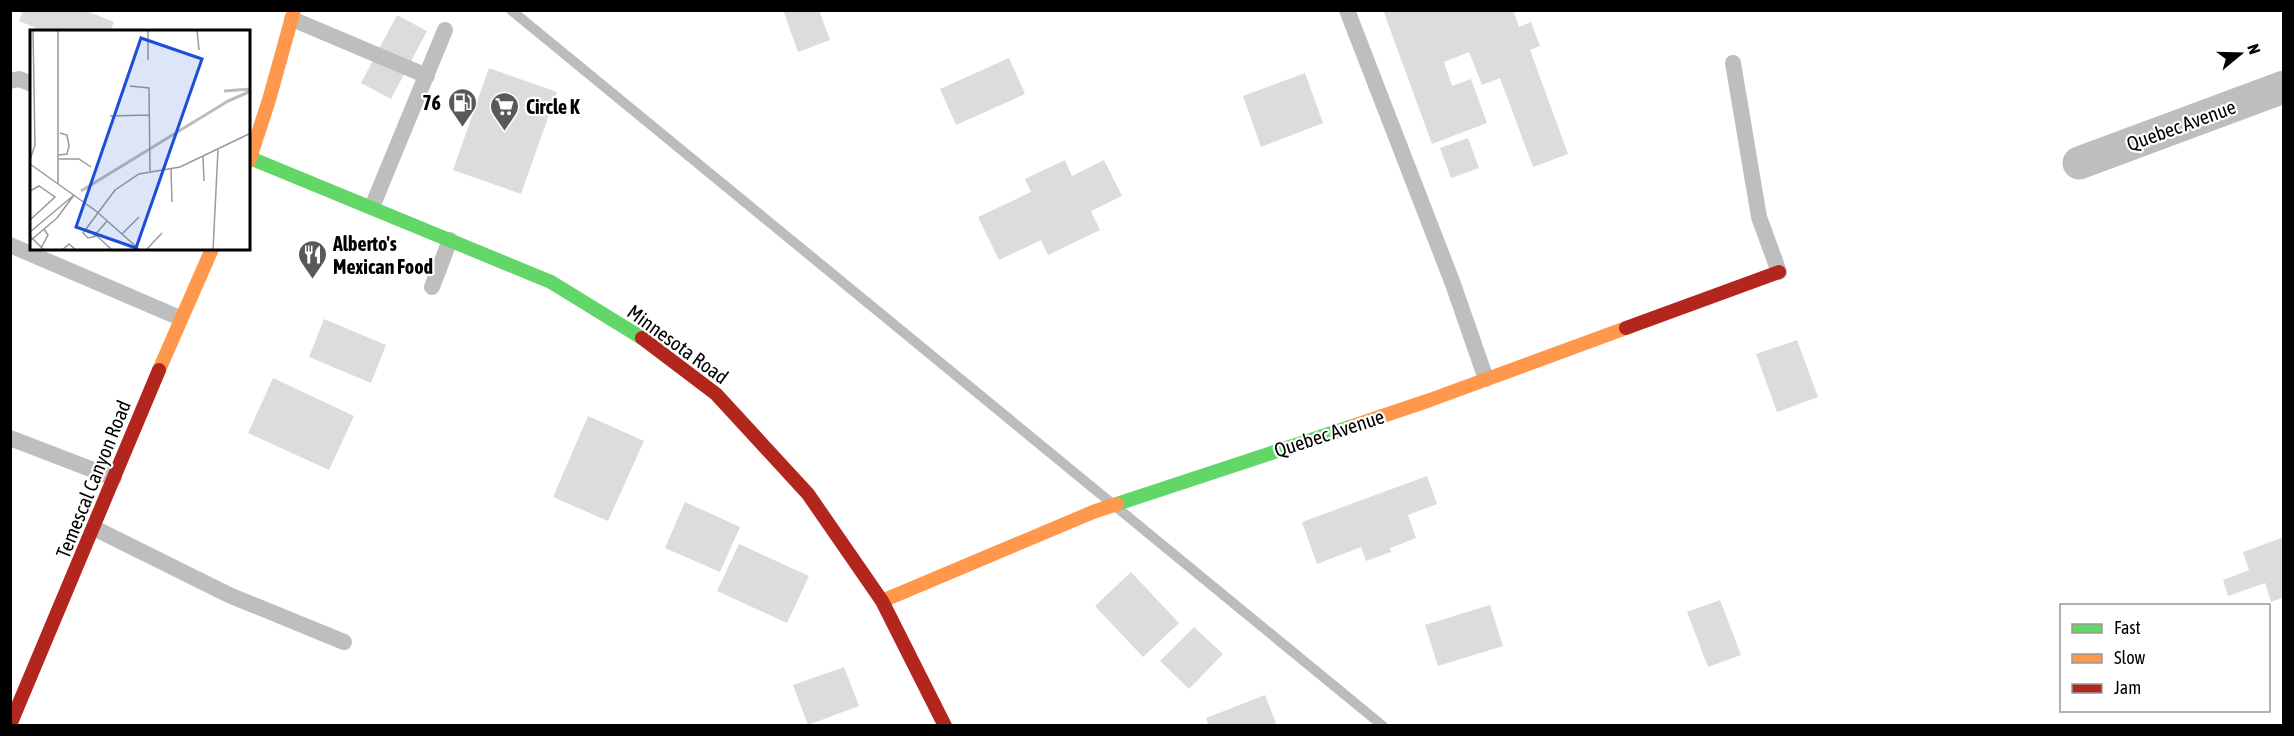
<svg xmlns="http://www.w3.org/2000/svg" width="2294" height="736" font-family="'Asap Condensed',sans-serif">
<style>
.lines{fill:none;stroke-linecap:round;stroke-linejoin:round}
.stream{stroke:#bcbcbc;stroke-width:10}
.building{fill:#dcdcdc}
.lane{stroke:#bebebe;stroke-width:16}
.street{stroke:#bebebe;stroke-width:33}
.fast{stroke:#63d668;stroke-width:14}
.slow{stroke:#ff974d;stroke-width:14}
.jam{stroke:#b3261e;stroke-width:14}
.labels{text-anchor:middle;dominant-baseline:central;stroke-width:4.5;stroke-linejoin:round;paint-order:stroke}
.poi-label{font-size:20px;font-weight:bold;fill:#000;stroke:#fff;text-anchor:start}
.street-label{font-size:20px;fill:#000;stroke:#fff}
.inset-river{fill:none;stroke:#bcbcbc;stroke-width:3}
.inset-road{fill:none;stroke:#999;stroke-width:1.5}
.view{fill:#1d4ed8;fill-opacity:0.15;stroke:#1d4ed8;stroke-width:3}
.inset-edge{fill:none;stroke:#000;stroke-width:3}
</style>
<rect width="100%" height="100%" fill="#fff"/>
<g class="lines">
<path class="stream" d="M511 10 1383 726"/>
</g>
<path class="building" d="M23 10H84L114 22 110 32H46L19 21Z
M783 10H819L830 40 798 52Z
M1383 10H1513L1519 27 1531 22 1540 46 1530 50 1568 154 1533 167 1500 78 1482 85 1469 52 1444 62 1452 86 1471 79 1487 123 1432 144Z
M397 15 427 31 391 99 361 83Z
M1009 58 1025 94 956 125 940 89Z
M489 68 557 92 521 194 453 170Z
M1305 73 1323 123 1261 147 1243 96Z
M1468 138 1479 168 1451 178 1440 148Z
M1065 160 1072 176 1104 160 1122 196 1091 211 1100 230 1048 255 1041 240 999 260 978 217 1031 192 1025 179Z
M324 319 386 345 371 383 309 357Z
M1797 340 1818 397 1777 412 1756 354Z
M273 378 354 416 329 470 248 433Z
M588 416 644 441 608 521 553 497Z
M1427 476 1437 504 1408 515 1416 538 1390 548 1391 552 1366 561 1361 547 1317 564 1302 522Z
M685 502 740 527 720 572 665 548Z
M2284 537V597L2271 602 2265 583 2228 596 2223 580 2249 570 2243 552Z
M739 544 809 576 787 623 717 591Z
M1131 572 1179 623 1143 657 1095 606Z
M1720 600 1741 655 1708 667 1687 612Z
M1490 605 1503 646 1438 666 1425 625Z
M1194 627 1223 654 1189 689 1160 661Z
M844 667 859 706 808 725 793 685Z
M1265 695 1277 726H1209L1206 718Z"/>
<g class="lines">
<path class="lane" d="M1347 10 1453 284 1486 379
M292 19 427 76
M1733 63 1759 217 1779 272
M10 81 19 79 32 84
M372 207 445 30
M10 245 180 318
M432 287 450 240
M10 438 114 478
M94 528 229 595 344 642"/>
<path class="street" d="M2079 163 2284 87"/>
<path class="fast" d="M250 158 551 282 642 338
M1117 504 1353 426"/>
<path class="slow" d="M249 161 269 100 294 10
M159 370 212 249
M1353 426 1430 400 1626 328
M882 601 1093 512 1117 504"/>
<path class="jam" d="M1626 328 1779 272
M642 338 716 394 808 494 882 601 945 726
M10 725 159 370"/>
</g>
<defs>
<symbol id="fuel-pin" viewBox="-11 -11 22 30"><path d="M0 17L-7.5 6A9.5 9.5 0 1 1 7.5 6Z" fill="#595959" stroke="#fff"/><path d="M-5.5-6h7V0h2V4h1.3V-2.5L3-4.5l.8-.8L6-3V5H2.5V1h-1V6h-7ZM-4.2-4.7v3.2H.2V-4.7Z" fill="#fff"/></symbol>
<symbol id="supermarket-pin" viewBox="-11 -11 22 30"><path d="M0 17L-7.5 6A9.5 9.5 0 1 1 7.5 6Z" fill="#595959" stroke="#fff"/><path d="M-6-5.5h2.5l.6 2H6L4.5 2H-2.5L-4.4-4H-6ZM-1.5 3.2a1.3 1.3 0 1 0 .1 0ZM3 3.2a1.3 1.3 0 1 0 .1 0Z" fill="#fff"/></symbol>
<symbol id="restaurant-pin" viewBox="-11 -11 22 30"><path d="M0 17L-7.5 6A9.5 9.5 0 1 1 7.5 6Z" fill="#595959" stroke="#fff"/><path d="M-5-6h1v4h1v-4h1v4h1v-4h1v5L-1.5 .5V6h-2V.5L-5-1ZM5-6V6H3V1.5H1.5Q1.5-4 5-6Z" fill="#fff"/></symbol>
</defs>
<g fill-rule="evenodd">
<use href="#fuel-pin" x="446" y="86" width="33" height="45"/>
<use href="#supermarket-pin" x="488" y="90" width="33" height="45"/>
<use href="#restaurant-pin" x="296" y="238" width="33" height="45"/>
</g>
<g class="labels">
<g class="poi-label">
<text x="441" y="102" text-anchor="end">76</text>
<text x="526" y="106">Circle K</text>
<text x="333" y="243">Alberto's<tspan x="333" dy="23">Mexican Food</tspan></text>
</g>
<g class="street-label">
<text transform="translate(2181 125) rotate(-20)">Quebec Avenue</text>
<text transform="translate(678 344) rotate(36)">Minnesota Road</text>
<text transform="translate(1329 433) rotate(-18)">Quebec Avenue</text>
<text transform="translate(93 479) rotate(-68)">Temescal Canyon Road</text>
</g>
</g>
<g transform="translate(30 30)">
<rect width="220" height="220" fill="#fff"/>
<path class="inset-river" d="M194 61 221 59M51 161 198 71 221 61"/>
<path class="inset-road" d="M28 0V154M118 0V30M167 0 169 20M100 56 119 58 120 141M80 86 119 85M29 125 37 124 39 116 37 105 30 103M173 126 174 151M29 129H49L61 137M0 130 5 115 3 0M0 134 66 181 110 220M141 139 142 172M0 161 9 156 25 167 0 190M0 202 44 165M92 204 109 187M0 206 14 220M64 206 77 191M0 211 27 188 44 165M11 218 18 205 14 199M32 220 39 214 46 220M82 220 67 206 58 208 53 203 85 160 109 144 150 137 221 103M116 220 132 203M183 220 188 120"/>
<path class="view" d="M111 8 172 29 106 218 46 197Z"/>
<rect width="220" height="220" class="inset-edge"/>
</g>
<rect width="2294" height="736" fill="none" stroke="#000000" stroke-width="24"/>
<rect x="2060" y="604" width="210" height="108" fill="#ffffff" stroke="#999999" stroke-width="1.5"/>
<rect x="2072" y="624" width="30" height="9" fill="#63d668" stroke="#999999" stroke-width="1.5"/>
<text x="2114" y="634" font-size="18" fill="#000000">Fast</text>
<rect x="2072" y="654" width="30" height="9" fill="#ff974d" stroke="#999999" stroke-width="1.5"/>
<text x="2114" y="664" font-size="18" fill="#000000">Slow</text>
<rect x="2072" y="684" width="30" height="9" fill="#b3261e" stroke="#999999" stroke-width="1.5"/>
<text x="2114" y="694" font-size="18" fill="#000000">Jam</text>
<g transform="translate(2240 54) rotate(71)" stroke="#ffffff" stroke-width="4.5" paint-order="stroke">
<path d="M0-4.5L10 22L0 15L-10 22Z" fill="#000000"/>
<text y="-9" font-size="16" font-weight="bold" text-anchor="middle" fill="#000000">N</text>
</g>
</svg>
